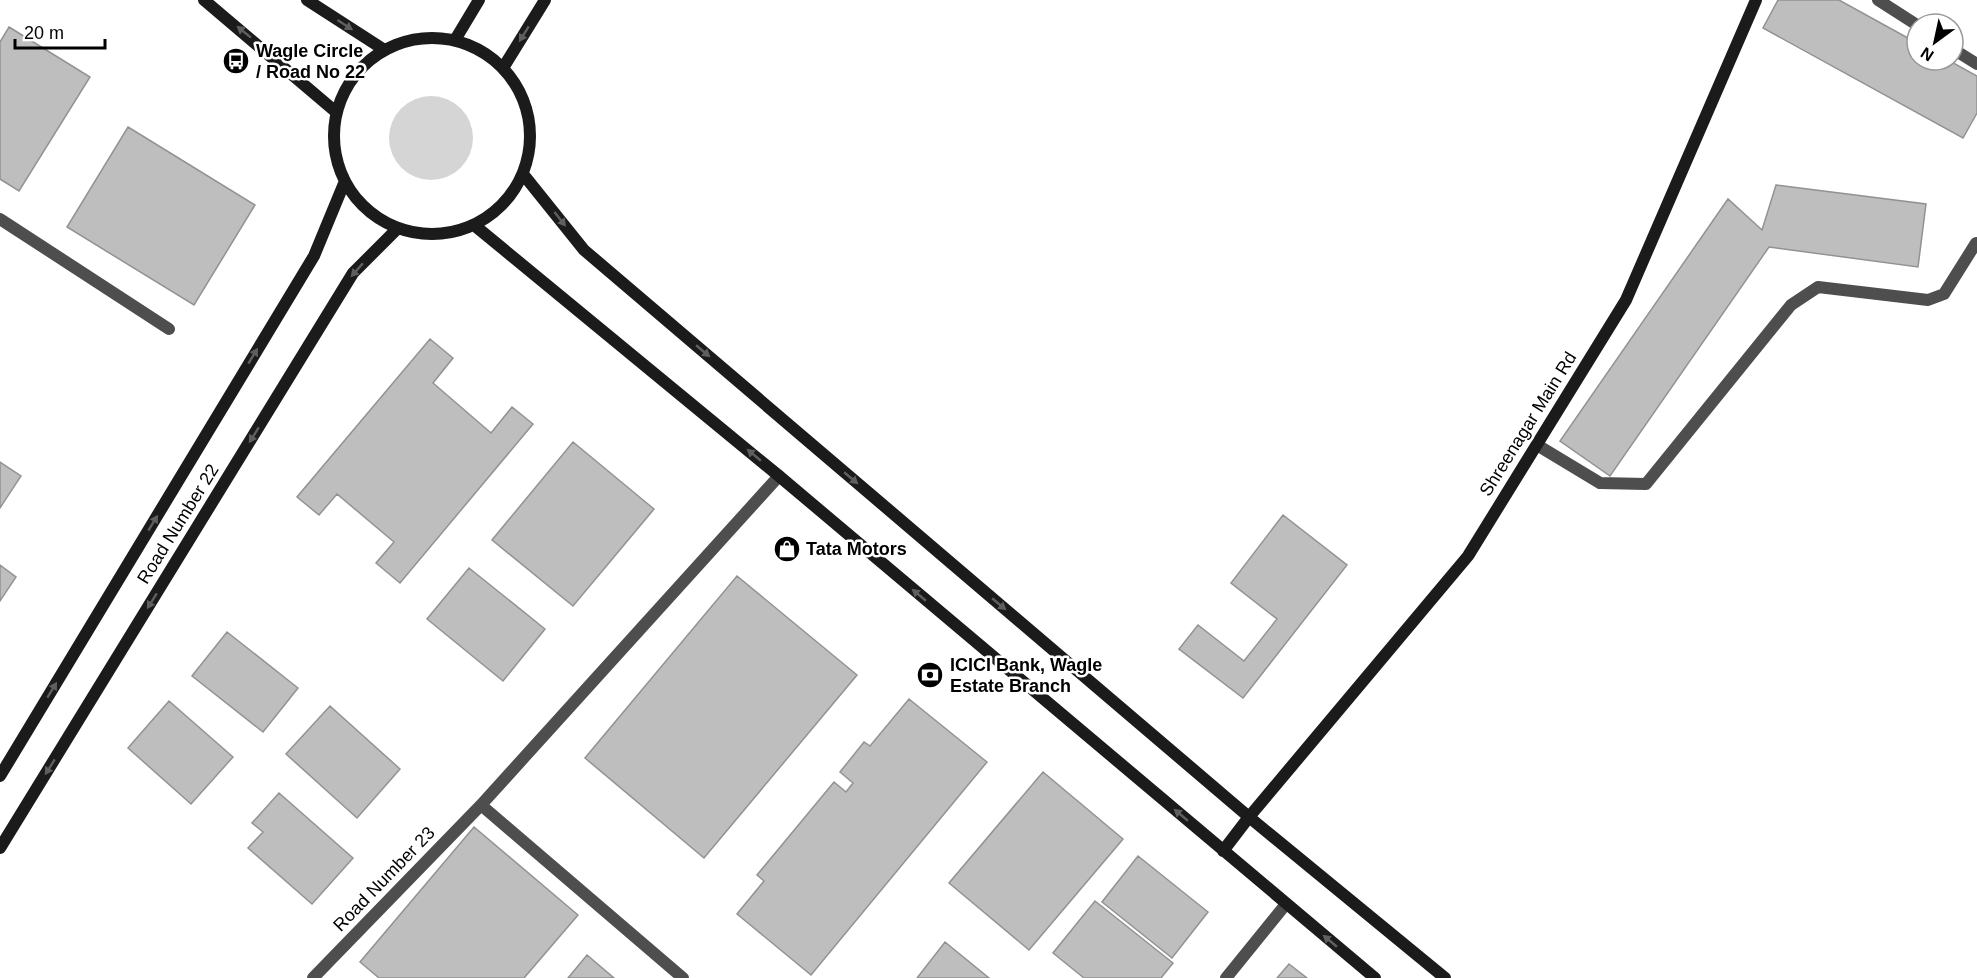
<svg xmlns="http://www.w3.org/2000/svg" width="1977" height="978" font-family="Helvetica,sans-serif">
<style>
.green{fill:#d5d5d5}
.building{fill:#bebebe;stroke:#929292;stroke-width:1.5}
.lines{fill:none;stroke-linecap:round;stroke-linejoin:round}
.lane{stroke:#4e4e4e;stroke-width:12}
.street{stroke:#4e4e4e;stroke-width:12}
.secondary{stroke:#1b1b1b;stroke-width:12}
.oneway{fill:#5f5f5f}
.labels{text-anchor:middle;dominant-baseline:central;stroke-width:5;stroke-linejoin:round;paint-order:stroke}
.poi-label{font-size:18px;font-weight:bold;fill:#000;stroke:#fff;text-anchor:start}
.street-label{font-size:18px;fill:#000;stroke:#fff}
</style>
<rect width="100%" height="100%" fill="#fff"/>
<path class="green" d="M389 138a42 42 0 1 1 84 0a42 42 0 1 1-84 0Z"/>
<path class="building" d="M1778 0H1839L1917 43V60H1948L1977 76V113L1963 138 1763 28Z
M9 27 90 77 19 191 0 179V42Z
M128 127 255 205 194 305 67 227Z
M1776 185 1926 204 1918 267 1769 247 1610 476 1560 441 1728 199 1762 230Z
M430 339 453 358 433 383 491 433 512 407 533 424 400 583 376 563 394 542 337 494 319 515 297 497Z
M573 442 654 509 573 606 492 540Z
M0 462 21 476 0 508Z
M1283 515 1347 565 1243 698 1179 649 1198 625 1244 661 1277 619 1231 583Z
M0 565 16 577 0 601Z
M469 568 545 629 503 681 427 619Z
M737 576 857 675 704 858 585 758Z
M227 632 298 688 263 732 192 676Z
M909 699 987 762 811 975 737 914 764 881 757 875 834 782 846 792 853 783 840 772 864 742 870 746Z
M169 701 233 757 191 804 128 748Z
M330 706 400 769 357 818 286 754Z
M1043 772 1123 839 1029 950 949 883Z
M279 793 353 858 312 904 248 848 263 832 252 823Z
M474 827 578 915 524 978H379L360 962Z
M1138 856 1208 912 1172 958 1102 902Z
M1095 901 1173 963 1161 978H1084L1053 953Z
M945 942 989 978H917Z
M587 955 614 978H568Z
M1289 964 1307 978H1277Z"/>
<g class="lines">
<path class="lane" d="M0 219 169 329"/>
<path class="street" d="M1878 0 1917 25
M1953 49 1977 64
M1537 445 1600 483 1646 484 1791 305 1818 287 1928 300 1944 294 1976 243
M481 805 683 978
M313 978 481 805 779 476
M1226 978 1286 904"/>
<path class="secondary" d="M204 0 336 112
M307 0 383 49
M334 136a98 98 0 1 1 196 0a98 98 0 1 1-196 0Z
M455 40 479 0
M503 68 545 0
M523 174 584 250 1249 817 1445 978
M474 225 779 476 1375 978
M0 776 314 256 345 181
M0 848 353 273 398 228
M1223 851 1249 817 1468 556 1626 300 1756 0"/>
</g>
<defs><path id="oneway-solid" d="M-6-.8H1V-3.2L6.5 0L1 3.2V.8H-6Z" transform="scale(1.5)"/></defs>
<g class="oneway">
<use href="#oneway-solid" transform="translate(345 25) rotate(33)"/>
<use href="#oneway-solid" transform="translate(244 32) rotate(-141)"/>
<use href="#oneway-solid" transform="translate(524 34) rotate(122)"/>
<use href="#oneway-solid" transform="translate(560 219) rotate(52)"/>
<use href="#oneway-solid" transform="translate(357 270) rotate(131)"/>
<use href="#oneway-solid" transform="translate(703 351) rotate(40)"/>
<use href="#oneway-solid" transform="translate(253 356) rotate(-59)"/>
<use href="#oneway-solid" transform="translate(254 435) rotate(122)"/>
<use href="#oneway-solid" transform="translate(754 455) rotate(-140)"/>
<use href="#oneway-solid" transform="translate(851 478) rotate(40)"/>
<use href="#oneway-solid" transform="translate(153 523) rotate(-59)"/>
<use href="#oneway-solid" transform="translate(919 595) rotate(-140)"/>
<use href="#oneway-solid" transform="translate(152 601) rotate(122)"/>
<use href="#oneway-solid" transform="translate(999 604) rotate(40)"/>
<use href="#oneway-solid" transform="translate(52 690) rotate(-59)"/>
<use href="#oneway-solid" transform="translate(50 767) rotate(122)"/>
<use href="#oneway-solid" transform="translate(1181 815) rotate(-140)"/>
<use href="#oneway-solid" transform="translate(1330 941) rotate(-140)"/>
</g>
<defs>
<symbol id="bus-disc" viewBox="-11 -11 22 22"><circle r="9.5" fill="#000" stroke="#fff"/><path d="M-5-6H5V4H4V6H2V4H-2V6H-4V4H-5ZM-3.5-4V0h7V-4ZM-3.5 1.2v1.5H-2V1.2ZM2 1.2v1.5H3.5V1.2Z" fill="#fff"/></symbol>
<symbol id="shop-disc" viewBox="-11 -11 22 22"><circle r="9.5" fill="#000" stroke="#fff"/><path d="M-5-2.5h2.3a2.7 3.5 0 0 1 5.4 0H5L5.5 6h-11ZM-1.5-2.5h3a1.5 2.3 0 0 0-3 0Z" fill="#fff"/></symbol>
<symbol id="bank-disc" viewBox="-11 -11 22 22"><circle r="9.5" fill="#000" stroke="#fff"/><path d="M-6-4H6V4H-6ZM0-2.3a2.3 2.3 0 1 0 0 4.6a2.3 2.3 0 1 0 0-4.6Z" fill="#fff"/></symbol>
</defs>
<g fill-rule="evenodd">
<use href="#bus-disc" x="221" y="46" width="30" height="30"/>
<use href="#shop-disc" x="772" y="534" width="30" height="30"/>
<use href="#bank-disc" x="915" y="660" width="30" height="30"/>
</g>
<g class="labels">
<g class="poi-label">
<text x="256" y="51">Wagle Circle<tspan x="256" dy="21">/ Road No 22</tspan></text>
<text x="806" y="549">Tata Motors</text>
<text x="950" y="665">ICICI Bank, Wagle<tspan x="950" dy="21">Estate Branch</tspan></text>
</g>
<g class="street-label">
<text transform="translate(1528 424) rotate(-58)">Shreenagar Main Rd</text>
<text transform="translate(178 524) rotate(-58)">Road Number 22</text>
<text transform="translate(384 879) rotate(-46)">Road Number 23</text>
</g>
</g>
<g transform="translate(1935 42) rotate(213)"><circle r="28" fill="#ffffff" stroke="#999999" stroke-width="1.5"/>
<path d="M0-4.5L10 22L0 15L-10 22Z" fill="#000000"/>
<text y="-9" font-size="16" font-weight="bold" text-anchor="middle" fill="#000000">N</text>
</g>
<path d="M15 39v9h90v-9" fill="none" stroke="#000000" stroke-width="3"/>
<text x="24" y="39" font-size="18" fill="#000000" stroke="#ffffff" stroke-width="4.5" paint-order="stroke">20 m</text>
</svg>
